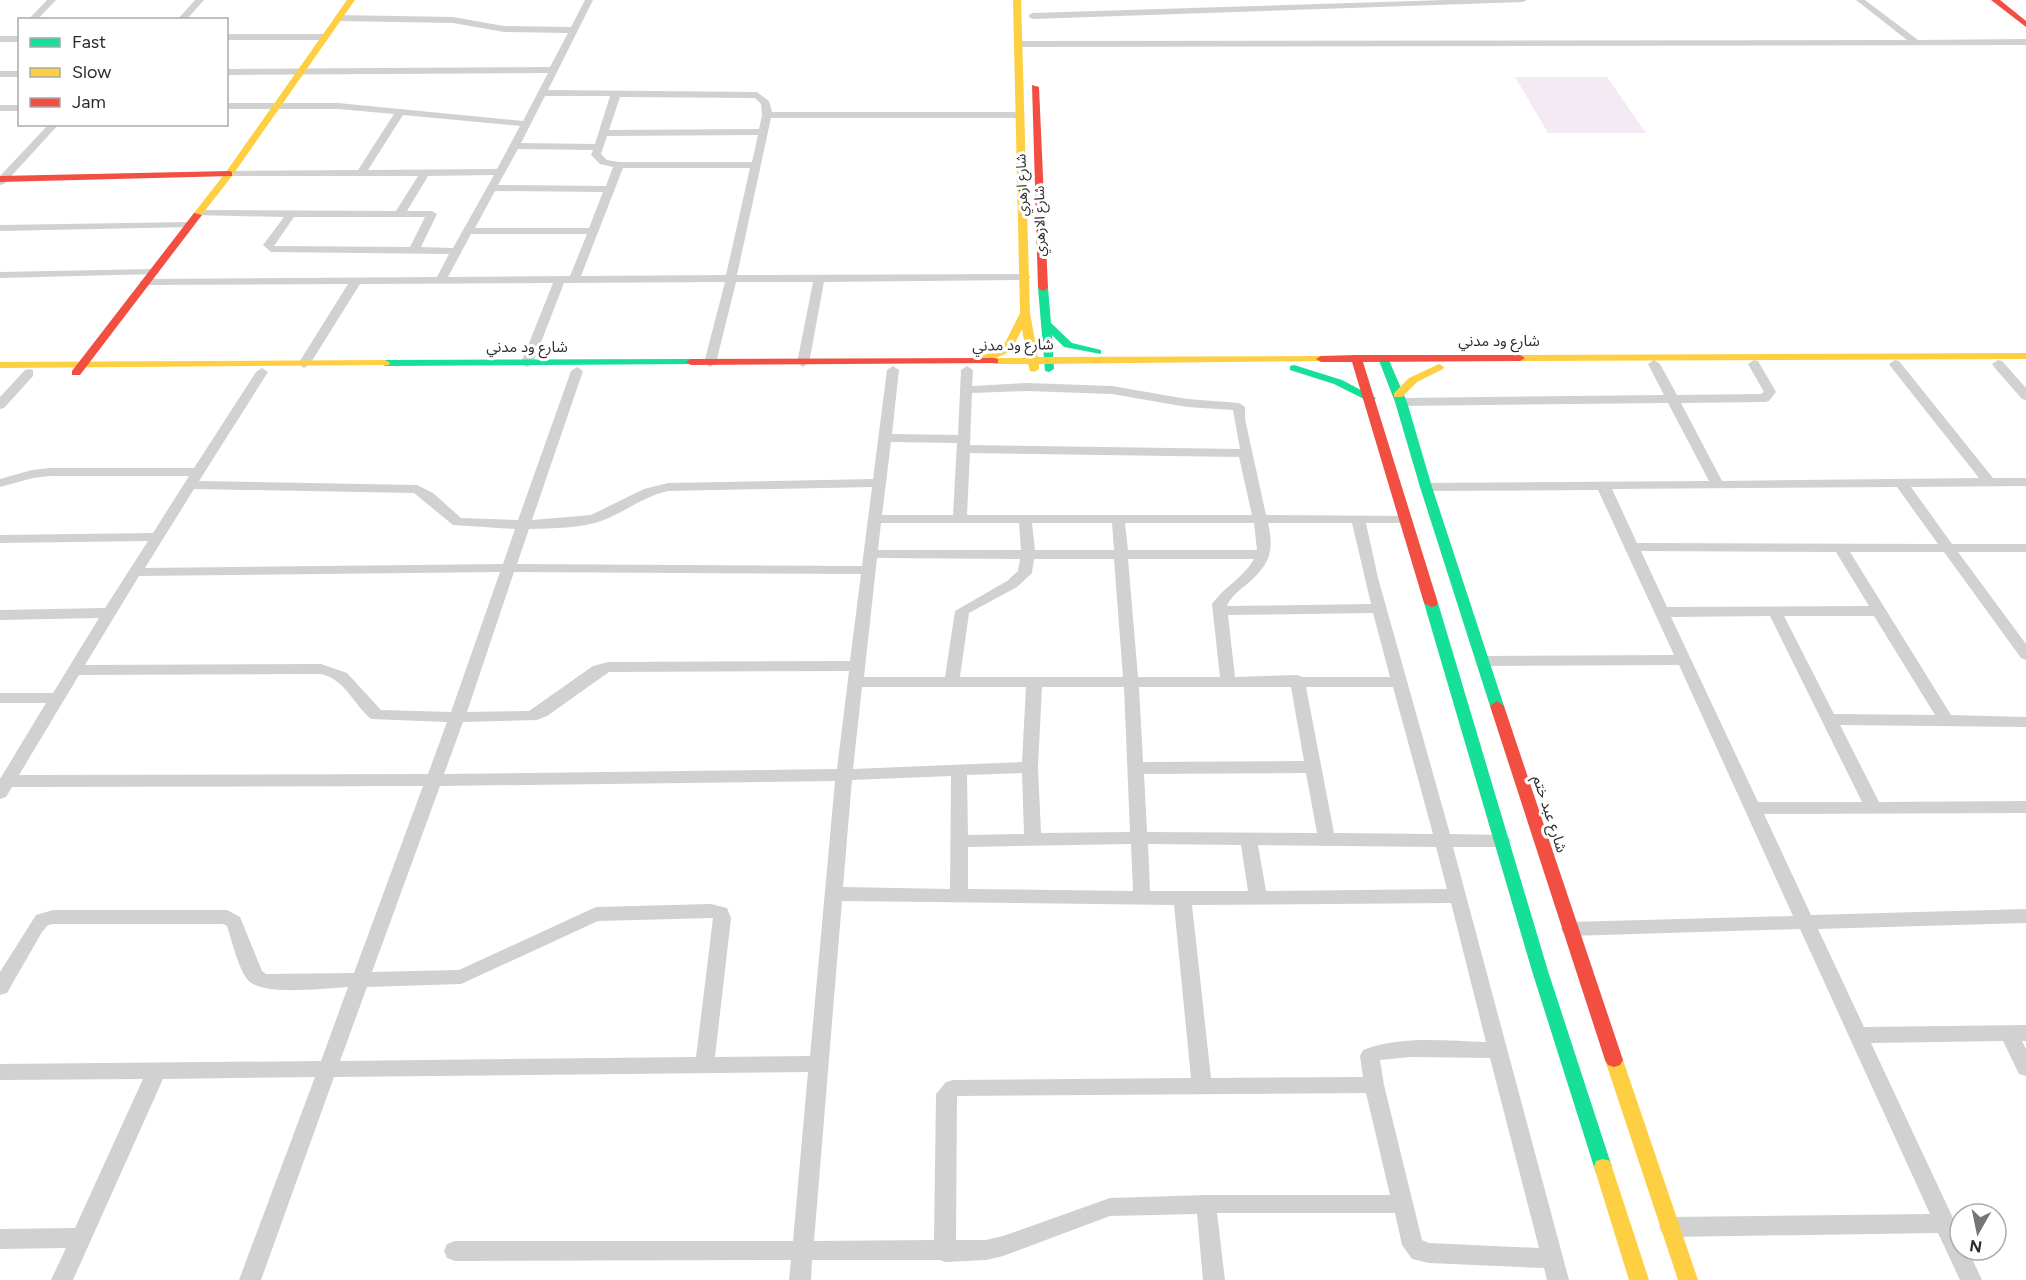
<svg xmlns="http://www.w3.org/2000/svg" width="2026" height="1280" font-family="Figtree,'Noto Sans Arabic',sans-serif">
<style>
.green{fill:#f4eaf4}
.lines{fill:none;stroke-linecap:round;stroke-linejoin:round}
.street{fill:#d1d1d1;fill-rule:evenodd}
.fast{fill:#16e098;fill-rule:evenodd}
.slow{fill:#ffcf43;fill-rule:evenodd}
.jam{fill:#f24e42;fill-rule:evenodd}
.labels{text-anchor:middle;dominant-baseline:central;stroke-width:6;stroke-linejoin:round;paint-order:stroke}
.far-street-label{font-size:14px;fill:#2c2c2c;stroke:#fff}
.street-label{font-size:15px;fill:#2c2c2c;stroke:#fff}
</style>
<rect width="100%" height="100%" fill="#fff"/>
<path class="green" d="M1515 77H1607L1646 133H1548Z"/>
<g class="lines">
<path class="street" d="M47 0H56L37 20H28Z
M195 0H204L186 20H177Z
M585 0H593L548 90 757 92 769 101 772 112H1020L1025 115 1020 118H771L737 275 1025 274 1031 277 1025 280 824 282 809 363 803 367 797 363 813 282H736L716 363 710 367 704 363 725 282 564 283 533 363 527 367 521 363 553 283 360 284 310 364 304 368 298 364 348 284 145 285 139 282 145 279 437 277 449 254 271 252 263 245 284 217 194 215 193 213 198 210 396 211 418 176H225L224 174 229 171 358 170 394 114 338 109H226V103H338L523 121 548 73 226 75V69L550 67 568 33 504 32 453 23 338 21 334 18 338 15 453 17 504 26 571 27ZM545 96H610L595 144 521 143ZM620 97 755 98 761 104 762 115 759 129 609 130ZM403 115 520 126 497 169 368 170ZM758 135 752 162H619L607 160 601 154 607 136ZM518 149 593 150 591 155 600 164 613 167 606 186 498 185ZM623 168H750L726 275 581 276ZM494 175 453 248 421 247 437 214 432 211H407L428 176ZM495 191 603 192 589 228H475ZM294 217H425L410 247 274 246ZM471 234H587L570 276 448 277Z
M1446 0H1527L1523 2 1032 19 1028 16 1032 13Z
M1856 0H1865L1918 40 2026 39V45L1017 47 1013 44 1017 41 1907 40Z
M226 34H325L329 37 325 40H226Z
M0 36H20V42H0Z
M0 71H20V77H0Z
M0 105H20V111H0Z
M49 124H59L4 184 0 185V176Z
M189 222 193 223V227L0 231V225Z
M153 269 159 272 157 274 0 278V272Z
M1654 360 1660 364 1677 395 1761 394 1764 392 1748 364 1754 360 1758 361 1776 392 1769 401 1765 402 1681 403 1722 481 1979 478 1891 367 1889 364 1895 360 1899 361 1993 478H2026V486L1911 487 1952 544H2026V552H1958L2026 644V660L2021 658 1944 552H1850L1951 715 2026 717V727L1840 725 1879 802 2026 801V813L1764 814 1811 915 2026 909V923L1818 929 1864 1027 2026 1025V1041H2022L2026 1049V1076L2019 1074 2003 1041 1871 1043 1960 1233V1250H1968L1982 1280H1960L1938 1233 1670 1237 1663 1234 1659 1227 1663 1220 1670 1217 1930 1214 1800 929 1570 936 1564 934 1561 929 1564 924 1570 922 1793 916 1679 665 1483 666 1475 661 1483 656 1674 655 1598 490 1426 491 1419 487 1426 483 1709 481 1668 403 1401 406 1395 402 1401 398 1664 395 1648 364ZM1897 487 1938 544 1637 543 1612 489ZM1641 551 1836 552 1869 606 1667 607ZM1770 616 1862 802H1758L1671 617ZM1784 616H1874L1935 715 1834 714Z
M1998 360 2002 361 2026 388V400L2022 399 1994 367 1992 364Z
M893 366 899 370 892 434 958 435 961 370 967 366 973 370 972 386 1027 383 1112 386 1187 399 1239 403 1245 407V419L1266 515 1410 516 1412 519 1405 523H1366L1378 578 1450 834 1502 835 1508 837 1511 841 1508 845 1502 847H1453L1569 1280H1547L1544 1268 1429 1263 1412 1259 1402 1245 1395 1213H1217L1225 1280H1203L1197 1214 1110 1216 1003 1256 986 1260 945 1262 940 1260H812L811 1280H789L791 1260 455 1261 447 1258 444 1251 447 1244 455 1241H793L808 1072 334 1077 261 1280H239L315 1077 163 1079 73 1280H51L66 1248 0 1249V1229L75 1228 143 1079 0 1080V1064L321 1061 348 987C326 988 260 997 247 979 238 967 232 941 227 926L223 924H53L48 925 42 932 7 993 0 995V972L36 915 53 910H227L240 917 262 971 266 974 354 973 423 786 12 787 6 797 0 799V779L46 703H0V693H53L99 618 0 620V610L105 608 148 541 0 543V535L153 533 189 476H50L33 478 0 487V479L32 470 50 468H194L256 372 262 368 268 372 199 481 417 485 433 493 461 518 518 520 571 371 577 367 583 371 532 520 591 515 644 489 668 483 873 479 887 370ZM1027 391 1112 394 1187 407 1233 410 1240 449 970 445 972 393ZM891 442 957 443 953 515H882ZM970 453 1239 457 1252 515H967ZM872 487 862 566 517 564 529 529C554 528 580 529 604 520 626 511 645 496 668 491ZM194 489 414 493 453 525 515 529 503 564 145 568ZM881 523H1019L1021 550H878ZM1032 523H1112L1114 550H1035ZM1125 523H1254L1257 550H1128ZM1268 523H1352L1371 604 1227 606C1230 598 1238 591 1246 585 1269 566 1275 552 1268 523ZM877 558 1020 559 1018 571 1007 581 955 611 945 677H864ZM1034 559H1114L1123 677H960L969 613 1017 587 1032 573ZM1128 559H1254C1244 577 1224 587 1212 604L1220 677H1138ZM500 572 451 712 381 710 347 673 321 664 85 665 139 576ZM514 572 861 574 850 661 608 662 593 666 529 711 467 712ZM1373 613 1390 677H1303L1297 675 1235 677 1228 615ZM849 671 837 769 444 774 463 722 537 720 547 716 609 672ZM321 674C346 680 353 704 371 719L447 722 428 774 19 775 79 675ZM862 687H1026L1022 762 853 769ZM1042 687H1124L1130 832 1041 833 1038 767ZM1139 687H1291L1304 761 1143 762ZM1306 687H1393L1433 834 1334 833ZM1022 773 1024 834 968 835 967 775ZM1306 773 1317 833 1147 832 1144 774ZM951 776 950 889 843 887 852 780ZM835 781 810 1056 715 1057 731 918 727 908 711 904 596 907 459 970 372 972 440 786ZM1131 844 1133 891 968 889V847ZM1148 844 1241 845 1248 891H1150ZM1258 845 1436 847 1447 889 1266 891ZM842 901 1174 905 1191 1078 953 1080 946 1082 936 1094 934 1240 814 1241ZM1451 903 1486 1042C1446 1041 1402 1035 1363 1050L1360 1056 1363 1077 1211 1078 1192 905ZM711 918H713L696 1057 340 1061 367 987 461 984 598 921ZM1411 1057 1490 1058 1539 1248 1429 1243 1422 1240 1384 1085 1380 1060ZM1366 1093 1390 1195H1206L1110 1198 1003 1236 986 1240H956L957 1096Z
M29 369 33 370V376L4 408 0 409V397L25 370Z"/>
<path class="fast" d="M1043 285 1048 288 1051 323 1072 343 1101 350V354L1064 347 1052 335 1054 369 1049 372 1045 371 1038 288Z
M1383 355 1388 358 1407 402 1432 487 1504 706 1502 709 1497 711 1490 706 1420 487 1395 402 1378 358Z
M691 359 696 362 695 364 385 366 380 363 385 360Z
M1294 365 1342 380 1376 398 1374 400H1366L1334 384 1290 370V366Z
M1431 599 1438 603 1548 971 1612 1167 1610 1173 1603 1175 1596 1173 1594 1167 1532 971 1424 603Z"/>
<path class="slow" d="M347 0H355L232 176 200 217H194V213L226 172Z
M1013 0H1021L1030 313 1038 357 1321 356 1326 359 1325 361 1039 364V369L1034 372 1030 371 1028 364H994L989 361 977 362V358L1003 347 1020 313ZM1022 329 1027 358H996L1011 351Z
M2026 353V359L1520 361 1515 358 1520 355Z
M385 360 390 363 389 365 0 368V362Z
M1439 364 1444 367 1443 369 1417 382 1402 397H1394V393L1409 378Z
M1614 1053 1620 1055 1623 1060 1698 1280H1678L1605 1060 1608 1055Z
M1603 1159 1610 1161 1612 1167 1649 1280H1629L1594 1167 1596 1161Z"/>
<path class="jam" d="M1991 0H2000L2026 21V27Z
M1032 85 1039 87 1048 288 1043 291 1038 288Z
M229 171 232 172V176L0 182V176Z
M194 213 202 215 80 375H72V371Z
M1356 355H1520L1525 358 1520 361 1363 362 1438 603 1436 606 1431 607 1424 603 1352 362H1321L1316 359 1321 356Z
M994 358 998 359V363L691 365 686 362 691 359Z
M1497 701 1504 706 1623 1060 1620 1065 1614 1067 1608 1065 1605 1060 1490 706Z"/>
</g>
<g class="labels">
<g class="far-street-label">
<text transform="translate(1022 185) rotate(-92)">شارع ازهري</text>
<text transform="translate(1040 221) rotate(-91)">شارع الازهري</text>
</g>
<g class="street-label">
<text x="1499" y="341">شارع ود مدني</text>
<text transform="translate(1013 345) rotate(-1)">شارع ود مدني</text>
<text x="527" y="347">شارع ود مدني</text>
<text transform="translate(1550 814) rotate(72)">شارع عبد ختم</text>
</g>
</g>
<rect x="18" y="18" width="210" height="108" fill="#ffffff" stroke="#ababab" stroke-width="1.5"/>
<rect x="30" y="38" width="30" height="9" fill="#16e098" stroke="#ababab" stroke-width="1.5"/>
<text x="72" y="48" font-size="18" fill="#2c2c2c">Fast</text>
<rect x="30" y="68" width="30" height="9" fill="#ffcf43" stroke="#ababab" stroke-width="1.5"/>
<text x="72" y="78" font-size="18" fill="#2c2c2c">Slow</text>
<rect x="30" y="98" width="30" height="9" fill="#f24e42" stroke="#ababab" stroke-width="1.5"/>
<text x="72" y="108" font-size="18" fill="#2c2c2c">Jam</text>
<g transform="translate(1978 1232) rotate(189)"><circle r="28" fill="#ffffff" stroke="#ababab" stroke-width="1.5"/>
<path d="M0-4.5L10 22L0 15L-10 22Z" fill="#767676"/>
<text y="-9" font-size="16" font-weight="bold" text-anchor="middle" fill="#2c2c2c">N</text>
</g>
</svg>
